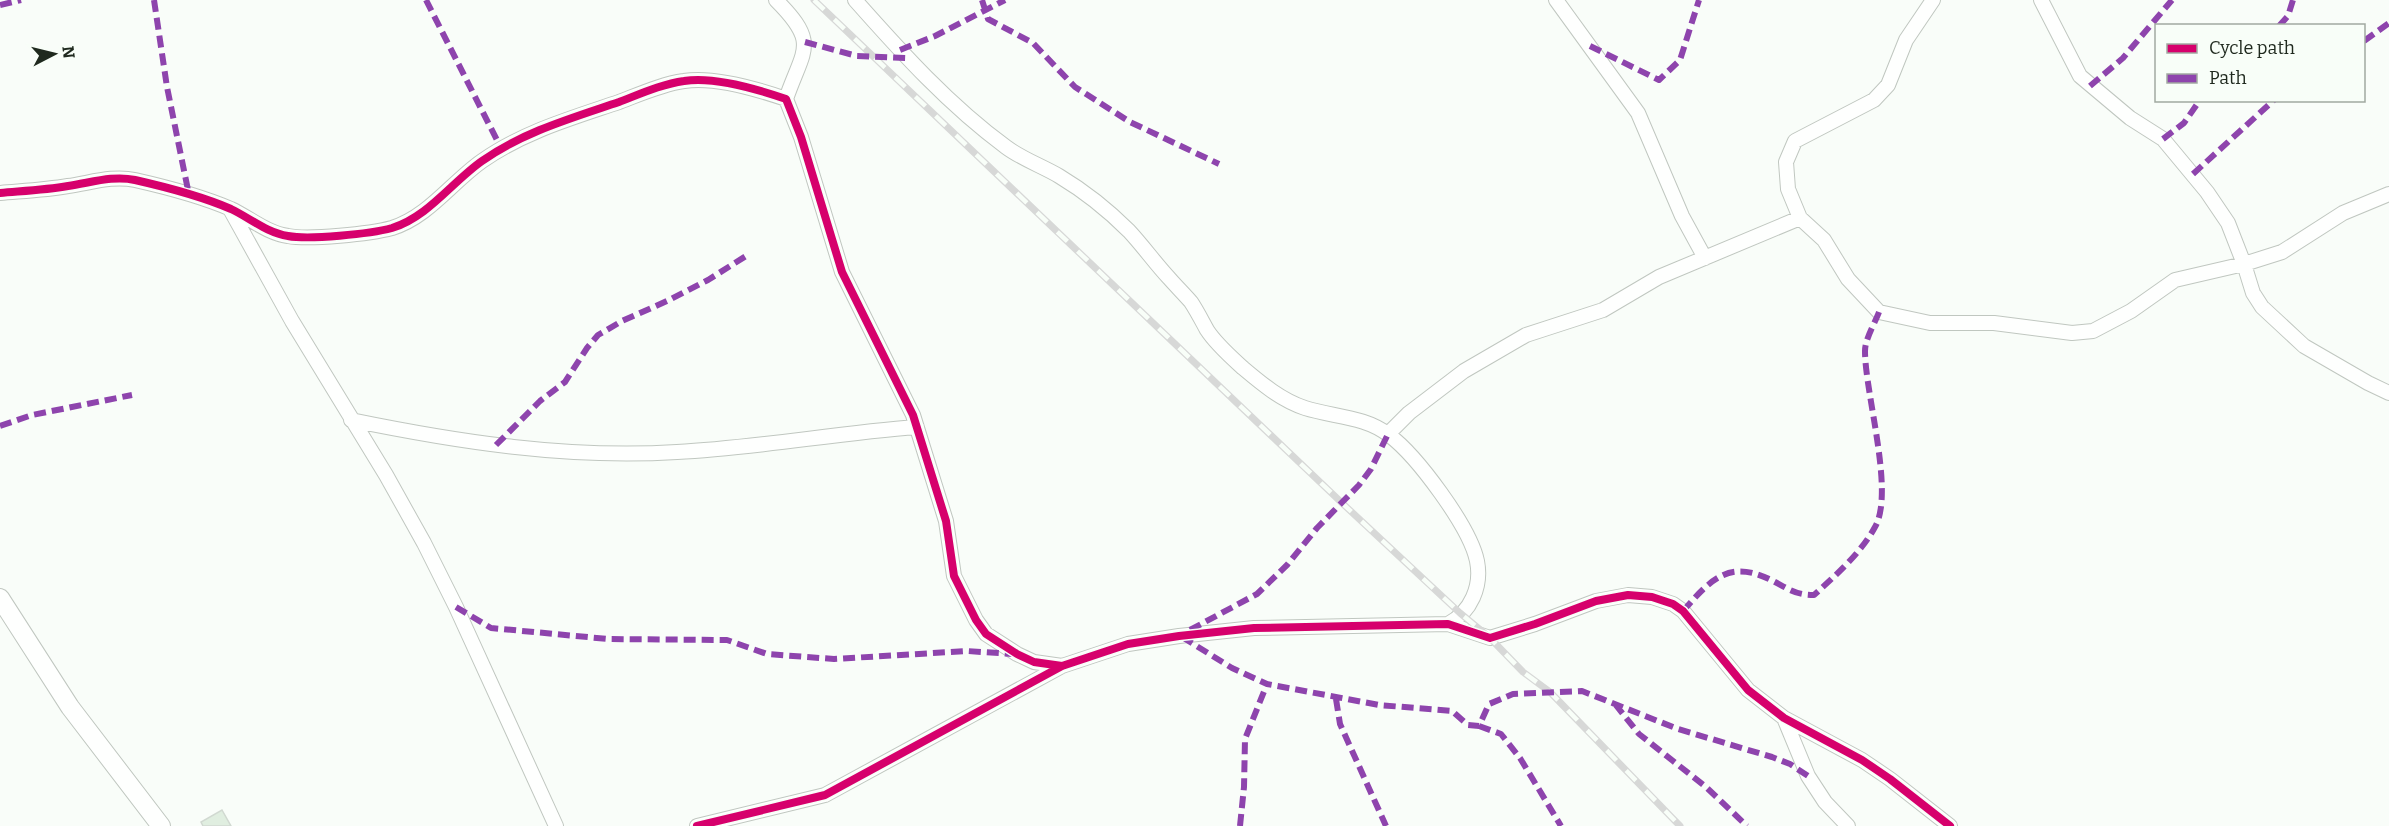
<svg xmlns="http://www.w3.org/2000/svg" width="2389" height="826" font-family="Bitter,serif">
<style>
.building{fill:#e0eee0;stroke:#d1d9d1;stroke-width:1.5}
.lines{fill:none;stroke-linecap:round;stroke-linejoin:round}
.minor-casing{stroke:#c0c7c0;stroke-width:16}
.tertiary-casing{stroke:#c0c7c0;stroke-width:20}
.minor{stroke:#fefffe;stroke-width:14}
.tertiary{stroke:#fefffe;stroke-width:18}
.rail-casing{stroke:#d7d8d7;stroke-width:7}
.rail{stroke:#f8fef8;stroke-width:4.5;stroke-dasharray:14;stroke-linecap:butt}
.quiet{stroke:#8e44ad;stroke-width:6;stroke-dasharray:12 6;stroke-linecap:butt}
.cycleway-casing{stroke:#f8fef8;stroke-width:11}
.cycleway{stroke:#d6006c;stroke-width:8}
</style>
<rect width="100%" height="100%" fill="#f9fdf9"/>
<path class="building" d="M222 810 231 826H203L201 822Z"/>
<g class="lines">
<defs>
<path id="minor" d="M776 0C820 44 803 49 786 99
M855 0C902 53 949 105 1006 147 1022 159 1042 166 1059 176 1084 191 1109 211 1129 231 1143 246 1155 263 1169 278 1176 286 1184 294 1191 302 1197 311 1202 321 1207 330 1216 344 1231 357 1243 368 1262 384 1281 400 1305 408 1333 417 1365 416 1389 435 1417 456 1470 527 1477 561 1482 586 1471 612 1448 624
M1556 0 1638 113 1682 216 1705 258
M1933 0 1906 40 1888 85 1874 100 1795 141 1786 162 1788 189 1800 218 1824 240 1848 279 1879 312 1930 323H1994L2072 333 2093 331 2131 311 2175 280 2244 264 2282 252 2343 213 2389 194
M2041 0 2080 76 2130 118 2163 139 2207 192 2228 223 2244 264 2253 293 2262 307 2304 346 2368 383 2389 393
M0 193C22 191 45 190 68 186 90 183 113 175 135 180 166 187 201 196 231 209 250 218 267 233 288 236 309 240 370 234 392 228 428 217 452 182 482 161 523 132 572 118 619 102 640 94 662 84 684 81 714 76 757 89 786 99L801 137 842 272 913 415 946 521 954 576 976 620 986 634 1017 654 1034 662 1062 666
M230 209 292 321 386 475 424 543 456 607 556 826
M351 420C458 442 568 459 677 452 757 448 836 433 917 427
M1388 434 1409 413 1464 371 1526 335 1603 310 1659 277 1800 218
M1784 718 1808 776 1825 802 1848 826
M697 826 825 795 1062 666 1128 644 1179 636 1254 628 1448 624 1490 638 1535 624 1596 601 1628 595 1652 597 1673 604 1683 611 1748 690 1784 718 1862 760 1890 779 1950 826"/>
<path id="tertiary" d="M0 598 70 707 161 826"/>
</defs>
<use href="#minor" class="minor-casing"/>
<use href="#tertiary" class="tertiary-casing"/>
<use href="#minor" class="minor"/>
<use href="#tertiary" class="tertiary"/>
<defs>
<path id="rail" d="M814 0 1342 503 1460 613 1490 638 1523 672 1550 692 1680 826"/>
</defs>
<use href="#rail" class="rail-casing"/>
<use href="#rail" class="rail"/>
<path class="quiet" d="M154 0 167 87 189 195
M426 0 501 148
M982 0 988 19 1033 43 1075 87 1130 122 1219 164
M0 5 21 0
M2279 26 2288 16 2293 0
M2364 41 2389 23
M805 42 857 56 907 58
M1590 46 1659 80 1680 60 1699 0
M900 50 935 36 1005 0
M2090 86 2123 58 2172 0
M2163 139 2184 123 2200 100
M2193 174 2274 100
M0 426 32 415 132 395
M496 445 540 401 565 382 587 348 598 335 622 321 667 301 708 280 746 256
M456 607 491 628 608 639 727 640 767 654 834 659 967 651 1013 654
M1683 611C1712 578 1730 558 1775 582 1790 590 1797 595 1814 595 1836 575 1861 553 1875 527 1895 492 1865 394 1865 351 1865 339 1875 323 1879 312
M1190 630 1257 594 1287 565 1317 528 1359 485 1371 469 1388 434
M1182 637 1232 668 1267 684 1379 705 1452 711 1468 725 1479 726 1489 704 1513 694 1582 691 1678 729 1772 757 1790 764 1808 776
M1336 699 1340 724 1386 826
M1615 704 1639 734 1706 787 1747 826
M1479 726 1501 734 1520 758 1561 826
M1240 826 1244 787 1245 739 1267 684"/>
<defs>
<path id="cycleway" d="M0 193C22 191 45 190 68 186 90 183 113 175 135 180 166 187 201 196 231 209 250 218 267 233 288 236 309 240 370 234 392 228 428 217 452 182 482 161 523 132 572 118 619 102 640 94 662 84 684 81 714 76 757 89 786 99L801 137 842 272 913 415 946 521 954 576 976 620 986 634 1017 654 1034 662 1062 666
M697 826 825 795 1062 666 1128 644 1179 636 1254 628 1448 624 1490 638 1535 624 1596 601 1628 595 1652 597 1673 604 1683 611 1748 690 1784 718 1862 760 1890 779 1950 826"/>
</defs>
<use href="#cycleway" class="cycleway-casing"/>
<use href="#cycleway" class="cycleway"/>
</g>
<rect x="2155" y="24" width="210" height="78" fill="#f8fef8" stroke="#a1a9a1" stroke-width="1.5"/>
<rect x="2167" y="44" width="30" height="9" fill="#d6006c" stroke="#a1a9a1" stroke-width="1.5"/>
<text x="2209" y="54" font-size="18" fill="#1f291e">Cycle path</text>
<rect x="2167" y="74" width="30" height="9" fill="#8e44ad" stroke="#a1a9a1" stroke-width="1.5"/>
<text x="2209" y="84" font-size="18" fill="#1f291e">Path</text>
<g transform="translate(54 54) rotate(83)" stroke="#f8fef8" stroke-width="4.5" paint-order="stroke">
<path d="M0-4.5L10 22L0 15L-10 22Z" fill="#1f291e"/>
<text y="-9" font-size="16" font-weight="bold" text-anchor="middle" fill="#1f291e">N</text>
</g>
</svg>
